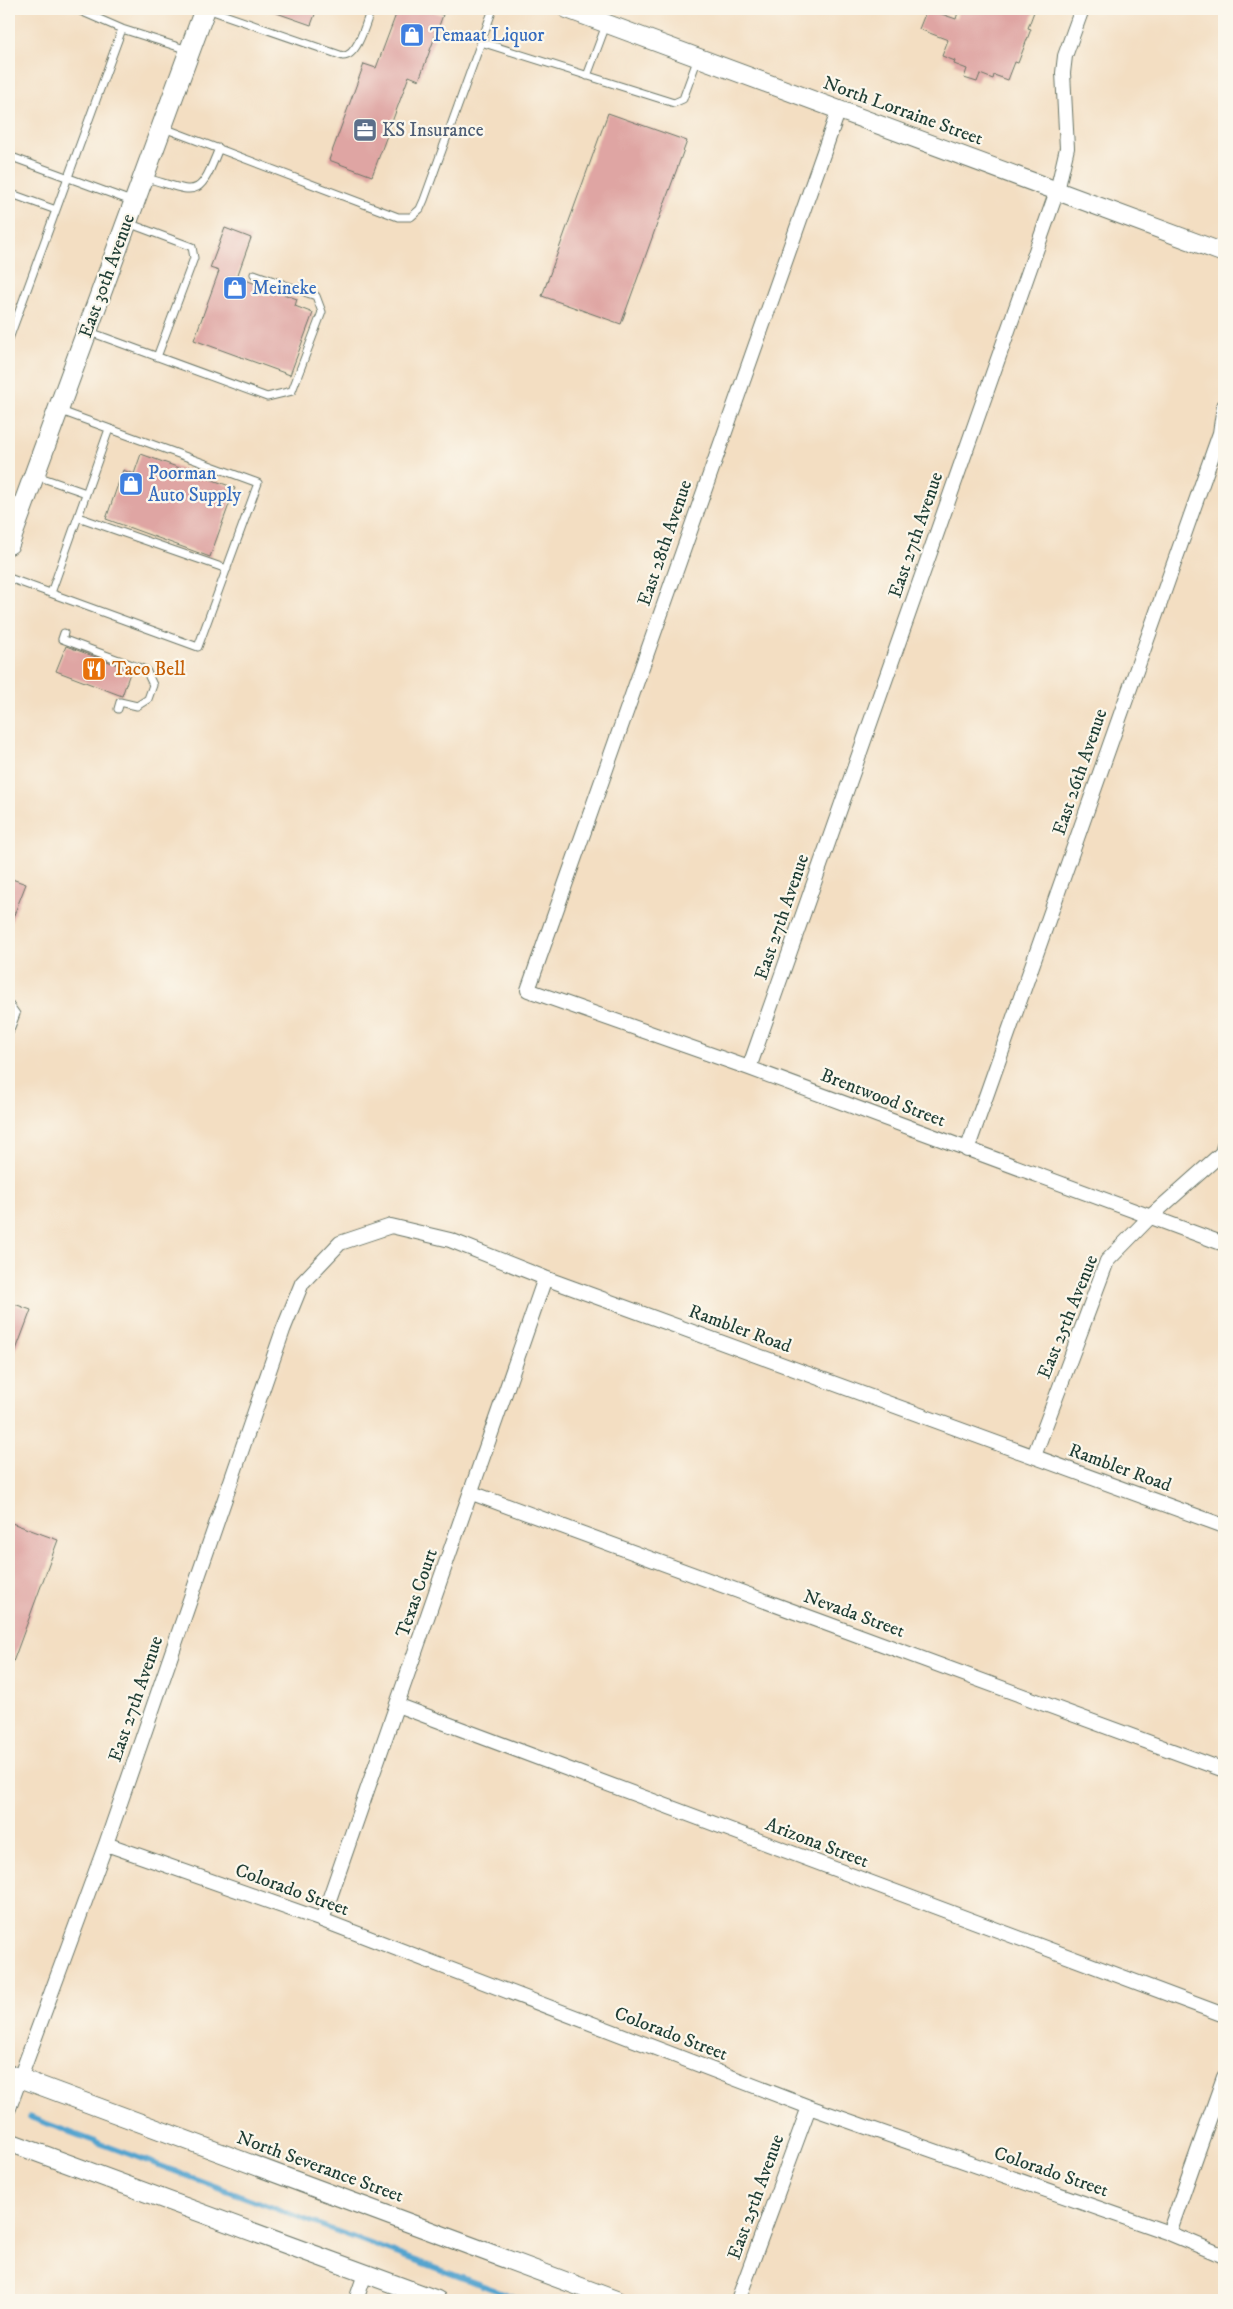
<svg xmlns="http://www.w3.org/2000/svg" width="1233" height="2309" font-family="'IM FELL DW Pica',serif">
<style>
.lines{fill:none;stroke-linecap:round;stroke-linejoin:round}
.stream{stroke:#55a4cf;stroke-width:5.5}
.building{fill:#dfa5a3}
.service-casing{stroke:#697566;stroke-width:9}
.minor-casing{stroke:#697566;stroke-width:16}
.tertiary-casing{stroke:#697566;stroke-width:20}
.secondary-casing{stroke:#697566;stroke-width:22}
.service{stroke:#fff;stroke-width:7}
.minor{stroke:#fff;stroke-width:14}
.tertiary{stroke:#fff;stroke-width:18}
.secondary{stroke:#fff;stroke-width:20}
.labels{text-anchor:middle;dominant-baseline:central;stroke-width:4.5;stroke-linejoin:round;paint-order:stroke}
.shop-label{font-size:19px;fill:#366cbe;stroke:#fbf7ec;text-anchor:start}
.street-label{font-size:19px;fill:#1f3d34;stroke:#fbf7ec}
.service-label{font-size:19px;fill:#4e5e75;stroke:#fbf7ec;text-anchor:start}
.food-label{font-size:19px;fill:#c56008;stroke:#fbf7ec;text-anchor:start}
</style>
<rect width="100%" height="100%" fill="#fbf7ec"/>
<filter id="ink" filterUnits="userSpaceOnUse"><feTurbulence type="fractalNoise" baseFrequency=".02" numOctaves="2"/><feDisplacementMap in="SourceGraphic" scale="10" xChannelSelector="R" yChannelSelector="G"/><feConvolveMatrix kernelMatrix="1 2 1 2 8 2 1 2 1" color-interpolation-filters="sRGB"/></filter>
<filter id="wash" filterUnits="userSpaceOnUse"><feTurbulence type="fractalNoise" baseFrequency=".0096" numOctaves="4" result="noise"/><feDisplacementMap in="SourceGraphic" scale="20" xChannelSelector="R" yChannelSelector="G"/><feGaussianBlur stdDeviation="1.12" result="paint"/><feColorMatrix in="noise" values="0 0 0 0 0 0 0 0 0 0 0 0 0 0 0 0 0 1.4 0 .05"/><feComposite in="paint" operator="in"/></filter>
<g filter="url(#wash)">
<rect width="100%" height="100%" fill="#f3dec2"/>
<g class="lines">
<path class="stream" d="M29 2117 522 2300"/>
</g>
<g id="blocks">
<path class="building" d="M272 9H317L311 25 271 11Z
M398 9H426L443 15 419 80 409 76 372 176 329 160 364 64 376 68Z
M927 9 956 19 959 9H1035L1028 28 1031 29 1018 63 1015 62 1008 80 994 75 993 79 980 74 977 82 964 78 967 69 954 64 955 61 942 56 948 40 919 29Z
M608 113 687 141 621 324 542 296Z
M225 228 251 238 237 277 297 299 295 306 313 313 290 375 194 340 219 271 210 268Z
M141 454 235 488 210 557 106 519 123 470 134 474Z
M66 646 131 670 122 696 56 671Z
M9 878 26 884 10 925H9Z
M9 1302 31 1310 10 1366 9 1365Z
M9 1522 58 1540 10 1670H9Z"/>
</g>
</g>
<g filter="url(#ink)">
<use href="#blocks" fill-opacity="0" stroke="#697566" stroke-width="1"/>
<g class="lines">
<defs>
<path id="service" d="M76 9 122 29
M207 9 343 56C358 56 366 22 371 9
M481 42 674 103 683 99 698 58
M587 76 606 25
M164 128 398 217H411L420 209 424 200 493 9
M9 156 134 202
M146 178C197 192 198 202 219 148
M9 193 56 210
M128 223 192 247 194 258 157 357
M90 332 267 397 292 391 322 312 316 296 254 274
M9 339 122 29 188 50
M37 476 86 493
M78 517 227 569
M9 578 198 647 258 483 61 411
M51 593 109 429
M64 633 62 639 146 670 153 685 148 699 137 706 120 702 118 709
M9 1004 16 1014 9 1032"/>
<path id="minor" d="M839 109 528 990 749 1068 1224 1244
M749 1068 1057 191 1067 148 1063 73 1065 56 1082 9
M967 1150 1220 433 1224 406
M1034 1456 1107 1261 1150 1217 1222 1153 1224 1146
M472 1493 1224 1770
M397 1705 1224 2015
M106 1844 322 1920 809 2107 1169 2233 1224 2256
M322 1920 545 1278
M9 2108 106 1844 283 1330 302 1283 340 1243 391 1226 450 1240 545 1278 1224 1526
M1169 2233 1224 2077
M356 2300 365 2274
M738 2300 809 2107"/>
<path id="tertiary" d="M567 9 1224 253
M9 2074 616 2300
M9 2142 437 2300"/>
<path id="secondary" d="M9 544 205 9"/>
</defs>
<use href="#service" class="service-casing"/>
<use href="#minor" class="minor-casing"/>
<use href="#tertiary" class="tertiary-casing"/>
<use href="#secondary" class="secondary-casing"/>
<use href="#service" class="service"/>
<use href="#minor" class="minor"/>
<use href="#tertiary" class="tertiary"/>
<use href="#secondary" class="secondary"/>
</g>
</g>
<defs>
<symbol id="shop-square" viewBox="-11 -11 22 22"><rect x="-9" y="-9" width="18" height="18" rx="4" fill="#3f7fe0" stroke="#fbf7ec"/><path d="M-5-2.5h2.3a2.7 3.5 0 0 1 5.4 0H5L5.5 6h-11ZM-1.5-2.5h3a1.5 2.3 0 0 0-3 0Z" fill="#fff"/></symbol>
<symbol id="office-square" viewBox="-11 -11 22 22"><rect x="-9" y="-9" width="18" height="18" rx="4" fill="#5c6f8a" stroke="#fbf7ec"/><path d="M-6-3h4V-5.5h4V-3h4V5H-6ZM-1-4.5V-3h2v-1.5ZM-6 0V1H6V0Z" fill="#fff"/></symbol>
<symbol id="restaurant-square" viewBox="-11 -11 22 22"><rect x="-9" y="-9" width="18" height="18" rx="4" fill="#e8710a" stroke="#fbf7ec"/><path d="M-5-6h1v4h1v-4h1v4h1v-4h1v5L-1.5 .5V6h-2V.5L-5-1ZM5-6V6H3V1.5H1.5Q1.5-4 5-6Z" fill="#fff"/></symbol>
</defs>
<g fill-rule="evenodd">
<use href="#shop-square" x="398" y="21" width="28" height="28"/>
<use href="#office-square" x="351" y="116" width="28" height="28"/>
<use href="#shop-square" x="221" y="274" width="28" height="28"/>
<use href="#shop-square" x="117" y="470" width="28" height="28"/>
<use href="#restaurant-square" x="80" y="655" width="28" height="28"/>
</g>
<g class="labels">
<g class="shop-label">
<text x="430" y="35">Temaat Liquor</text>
<text x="252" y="288">Meineke</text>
<text x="148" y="473">Poorman<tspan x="148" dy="22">Auto Supply</tspan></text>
</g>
<g class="street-label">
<text transform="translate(903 111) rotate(20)">North Lorraine Street</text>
<text transform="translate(107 276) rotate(-70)">East 30th Avenue</text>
<text transform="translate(916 535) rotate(-71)">East 27th Avenue</text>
<text transform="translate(665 543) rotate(-71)">East 28th Avenue</text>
<text transform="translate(1080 772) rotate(-71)">East 26th Avenue</text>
<text transform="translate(782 917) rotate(-71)">East 27th Avenue</text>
<text transform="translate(883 1098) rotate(21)">Brentwood Street</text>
<text transform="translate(1068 1317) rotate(-68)">East 25th Avenue</text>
<text transform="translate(740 1329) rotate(20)">Rambler Road</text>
<text transform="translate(1120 1468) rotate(20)">Rambler Road</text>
<text transform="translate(417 1593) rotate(-71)">Texas Court</text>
<text transform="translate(854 1614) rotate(20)">Nevada Street</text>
<text transform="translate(136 1699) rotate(-71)">East 27th Avenue</text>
<text transform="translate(817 1843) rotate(21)">Arizona Street</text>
<text transform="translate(292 1890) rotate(20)">Colorado Street</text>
<text transform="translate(671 2034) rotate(21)">Colorado Street</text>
<text transform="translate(320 2167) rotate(20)">North Severance Street</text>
<text transform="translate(1051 2172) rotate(19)">Colorado Street</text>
<text transform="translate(756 2197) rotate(-70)">East 25th Avenue</text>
</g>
<g class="service-label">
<text x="382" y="130">KS Insurance</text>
</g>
<g class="food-label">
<text x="112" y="669">Taco Bell</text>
</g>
</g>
<rect width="1233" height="2309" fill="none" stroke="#fbf7ec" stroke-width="30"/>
</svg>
